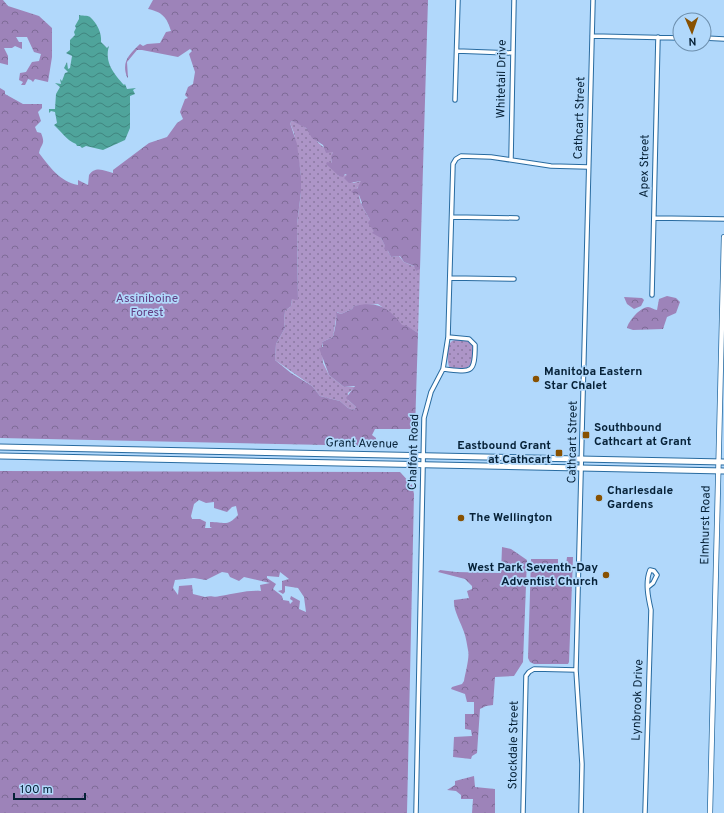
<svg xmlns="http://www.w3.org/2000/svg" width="724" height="813" font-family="Overpass,sans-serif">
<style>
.grass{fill:url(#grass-dots)}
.forest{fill:url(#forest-crowns);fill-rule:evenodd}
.water{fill:url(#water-waves)}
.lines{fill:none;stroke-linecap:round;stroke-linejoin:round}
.minor-casing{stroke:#286ba0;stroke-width:5.5}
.tertiary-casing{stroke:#286ba0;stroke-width:6}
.secondary-casing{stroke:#286ba0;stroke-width:7}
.minor{stroke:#fff;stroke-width:3.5}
.tertiary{stroke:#fff;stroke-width:4.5}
.secondary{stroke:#fff;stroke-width:5}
.poi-dot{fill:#885101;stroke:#b1d8fb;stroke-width:1.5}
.labels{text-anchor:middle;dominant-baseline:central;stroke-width:3.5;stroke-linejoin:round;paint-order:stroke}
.street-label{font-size:12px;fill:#062137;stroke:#b1d8fb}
.park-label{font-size:12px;fill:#634084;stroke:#b1d8fb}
.poi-label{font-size:12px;font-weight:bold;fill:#062137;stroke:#b1d8fb;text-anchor:start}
</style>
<defs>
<pattern id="grass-dots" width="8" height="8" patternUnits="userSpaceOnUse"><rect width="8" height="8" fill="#ad95c7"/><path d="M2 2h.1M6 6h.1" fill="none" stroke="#8b79a2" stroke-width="1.8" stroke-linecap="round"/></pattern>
<pattern id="forest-crowns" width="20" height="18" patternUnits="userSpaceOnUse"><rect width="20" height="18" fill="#9d83b9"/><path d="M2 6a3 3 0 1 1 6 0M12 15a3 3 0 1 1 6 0" fill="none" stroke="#7e6b97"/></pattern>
<pattern id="water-waves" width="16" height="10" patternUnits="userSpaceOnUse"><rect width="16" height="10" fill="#4fa49b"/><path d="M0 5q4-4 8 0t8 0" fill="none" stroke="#40857f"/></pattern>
</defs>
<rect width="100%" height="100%" fill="#b1d8fb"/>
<path class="grass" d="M292 121C297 123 303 125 307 129 315 138 320 148 333 152 330 162 332 166 339 176L347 175 353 183 361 181 362 183 357 188 361 204 370 220 374 231 381 238 391 257 399 256 404 262 420 269 418 333 406 326H402L389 312 378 304 354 306 352 309 341 314 337 312 333 337 322 342 323 363 329 375 344 387H356L348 393V400L356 407 354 410 348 408 340 401 320 396 312 386 275 360 276 344 285 328 284 322 285 311 291 306 292 299H298L297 224 301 192V176L294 133 290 123Z
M457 339 468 340 474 345 473 362 467 368H450C447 364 446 346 451 342 452 341 457 339 457 339Z"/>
<path class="forest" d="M0 0H3L8 6 39 16 52 28V57L48 82 35 79 33 82 31 80 28 79 25 85H21L23 82 19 80 20 73 26 72 32 62 39 61 41 54 34 52 27 37H16L19 42H22V49L15 46 12 48H4L8 56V65L0 63Z
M153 0H428L420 269 416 271 414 266 404 262 400 256 391 257 388 251 384 249 385 246 381 238 372 233 374 231 368 223 370 220 361 204 362 203 359 195 351 192 354 189H357L361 181 349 183 344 178 347 175 345 174 343 177 339 176 326 164 327 162 332 163 331 157 333 152 326 153 323 145 312 138 306 128 292 121 290 123 297 144 301 176V192L297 224 298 300 292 299 291 306 285 311 284 322 285 328 276 344 275 360 291 373 312 386 320 396 340 401 348 408 354 410 356 407 346 398 355 386 344 387 329 375 319 348 323 347 322 342 333 337C335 328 337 320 336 312L341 314 352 309 354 306C376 301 388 306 402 325L407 326 418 333 415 429H375L372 435 376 438V446L0 438V88L5 91V94L23 104H42V108L38 112 41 121 35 127 37 132 41 133C46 145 41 143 39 153 49 166 60 182 78 185V180L88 185 89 175C95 165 106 171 113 173V170L149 143 167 137 177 123 183 119 180 112 185 99 188 98 185 95 188 87 193 84 195 72 189 54 192 51 190 49 178 57 142 50H137L127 62 128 78 127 77C121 61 130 54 140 44L143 46 147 44 160 43 166 32 171 31C167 17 162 12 148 9Z
M667 296 676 298 680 302 676 313 667 317 663 329 633 330 627 328C628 322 640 307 648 307 651 307 654 310 657 310L659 299Z
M624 297 642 298 644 300 641 306 634 309 627 304Z
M0 471 400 472 412 485 414 494 407 813H0ZM199 500 206 503 214 502V508L227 512 232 507 236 506 238 515C227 527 225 522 210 522V527L212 528H205L206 522 200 519H192L191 516 194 504ZM222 572 228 573 230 577 239 581 244 577 270 583 260 585 261 591C246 590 235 594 220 596 214 598 212 595 205 597L193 594 192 585 179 586 178 595 173 588 175 580 194 578 206 580ZM280 572 289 579 282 581V590L278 591 283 594 285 592V586L298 588 304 597 306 612 299 609 300 601 291 596 290 599 293 601 290 604 289 601 283 600 282 596 273 589 276 584 267 578V576L279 577Z
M502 547 511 549 527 560 523 662 514 676 495 677 493 705 486 706 480 709 477 753 472 756 471 759 453 757 454 737 472 736 471 730 465 729V714H474V702H467L465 694 451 689 452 687 462 684 464 681C465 674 470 657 468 650 467 645 466 637 464 632 461 623 453 610 454 600L469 598 467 591 472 589V586L465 579 438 572 440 570 456 572 501 573Z
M567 557H573L569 662 568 664H534L530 662 528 658 531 559H558V565H566Z
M474 776 475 787 495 789V813H472L473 799H461V795L456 791 447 790 455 785V781Z"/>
<path class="water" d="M79 15C81 16 88 15 90 17 97 23 102 33 101 42L107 48 109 46C104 62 114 74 124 85L125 84 127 89 136 88 133 90 135 94 130 96V128L125 140 103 150 86 146 82 148 80 146H77L76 144C66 140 61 131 54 125L57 123 55 112 51 111 49 113V109H55L56 94 60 87 55 83 61 84 60 79 62 81 65 73 68 72 64 68 67 62 68 69 70 68 72 56 66 53 70 50V40L75 35 74 32 76 28 75 26 79 19Z"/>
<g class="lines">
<defs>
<path id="minor" d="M592 36 680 38
M704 38 724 39
M457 51 513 53
M455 100 458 0
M511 159 514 0
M452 217 517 218
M654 218 724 219
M451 278 514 279
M652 295 658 37
M443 369C471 372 475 375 475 345L469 339 448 337
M416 813 424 418 431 392 443 369 448 337 453 164 456 159 461 156 491 157 551 166 588 167
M523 813 526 676 529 672 534 669 576 670
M581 813 582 764 576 670 593 0
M645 813 651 610C648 597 645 582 650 570L654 571 657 575 653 583 648 587"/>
<path id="tertiary" d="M710 813 724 237"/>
<path id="secondary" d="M0 447 724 462
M0 456 724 471"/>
</defs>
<use href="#minor" class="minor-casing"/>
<use href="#tertiary" class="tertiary-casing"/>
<use href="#secondary" class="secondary-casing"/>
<use href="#minor" class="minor"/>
<use href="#tertiary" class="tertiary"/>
<use href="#secondary" class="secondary"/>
</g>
<g class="poi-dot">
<circle cx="536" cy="379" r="4"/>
<rect x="582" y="431" width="8" height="8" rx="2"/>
<rect x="555" y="449" width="8" height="8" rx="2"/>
<circle cx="599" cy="498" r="4"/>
<circle cx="461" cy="518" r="4"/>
<circle cx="606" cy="575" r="4"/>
</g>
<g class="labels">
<g class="street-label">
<text transform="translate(502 79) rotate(-89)">Whitetail Drive</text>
<text transform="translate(580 118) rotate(-88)">Cathcart Street</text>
<text transform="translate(645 166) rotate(-89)">Apex Street</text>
<text transform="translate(573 442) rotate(-89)">Cathcart Street</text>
<text transform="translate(362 444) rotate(1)">Grant Avenue</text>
<text transform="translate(414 452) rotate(-88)">Chalfont Road</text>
<text transform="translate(706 525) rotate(-89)">Elmhurst Road</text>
<text transform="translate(638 700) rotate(-88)">Lynbrook Drive</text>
<text transform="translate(514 745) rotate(-89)">Stockdale Street</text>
</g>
<g class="park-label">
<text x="147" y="299">Assiniboine<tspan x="147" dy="14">Forest</tspan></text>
</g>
<g class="poi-label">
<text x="544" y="372">Manitoba Eastern<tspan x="544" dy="14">Star Chalet</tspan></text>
<text x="594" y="428">Southbound<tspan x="594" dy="14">Cathcart at Grant</tspan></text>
<text x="551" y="446" text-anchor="end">Eastbound Grant<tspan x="551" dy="14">at Cathcart</tspan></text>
<text x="607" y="491">Charlesdale<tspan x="607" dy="14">Gardens</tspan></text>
<text x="469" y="518">The Wellington</text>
<text x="598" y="568" text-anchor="end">West Park Seventh-Day<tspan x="598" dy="14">Adventist Church</tspan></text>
</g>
</g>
<g transform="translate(692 32) rotate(178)"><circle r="19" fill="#b1d8fb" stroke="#6d8fad"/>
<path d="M0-3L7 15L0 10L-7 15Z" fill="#885101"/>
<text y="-6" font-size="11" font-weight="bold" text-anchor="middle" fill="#062137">N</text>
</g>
<path d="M14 793v6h71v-6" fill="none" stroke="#062137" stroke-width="2"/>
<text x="20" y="793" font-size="12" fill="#062137" stroke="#b1d8fb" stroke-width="3" paint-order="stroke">100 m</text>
</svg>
